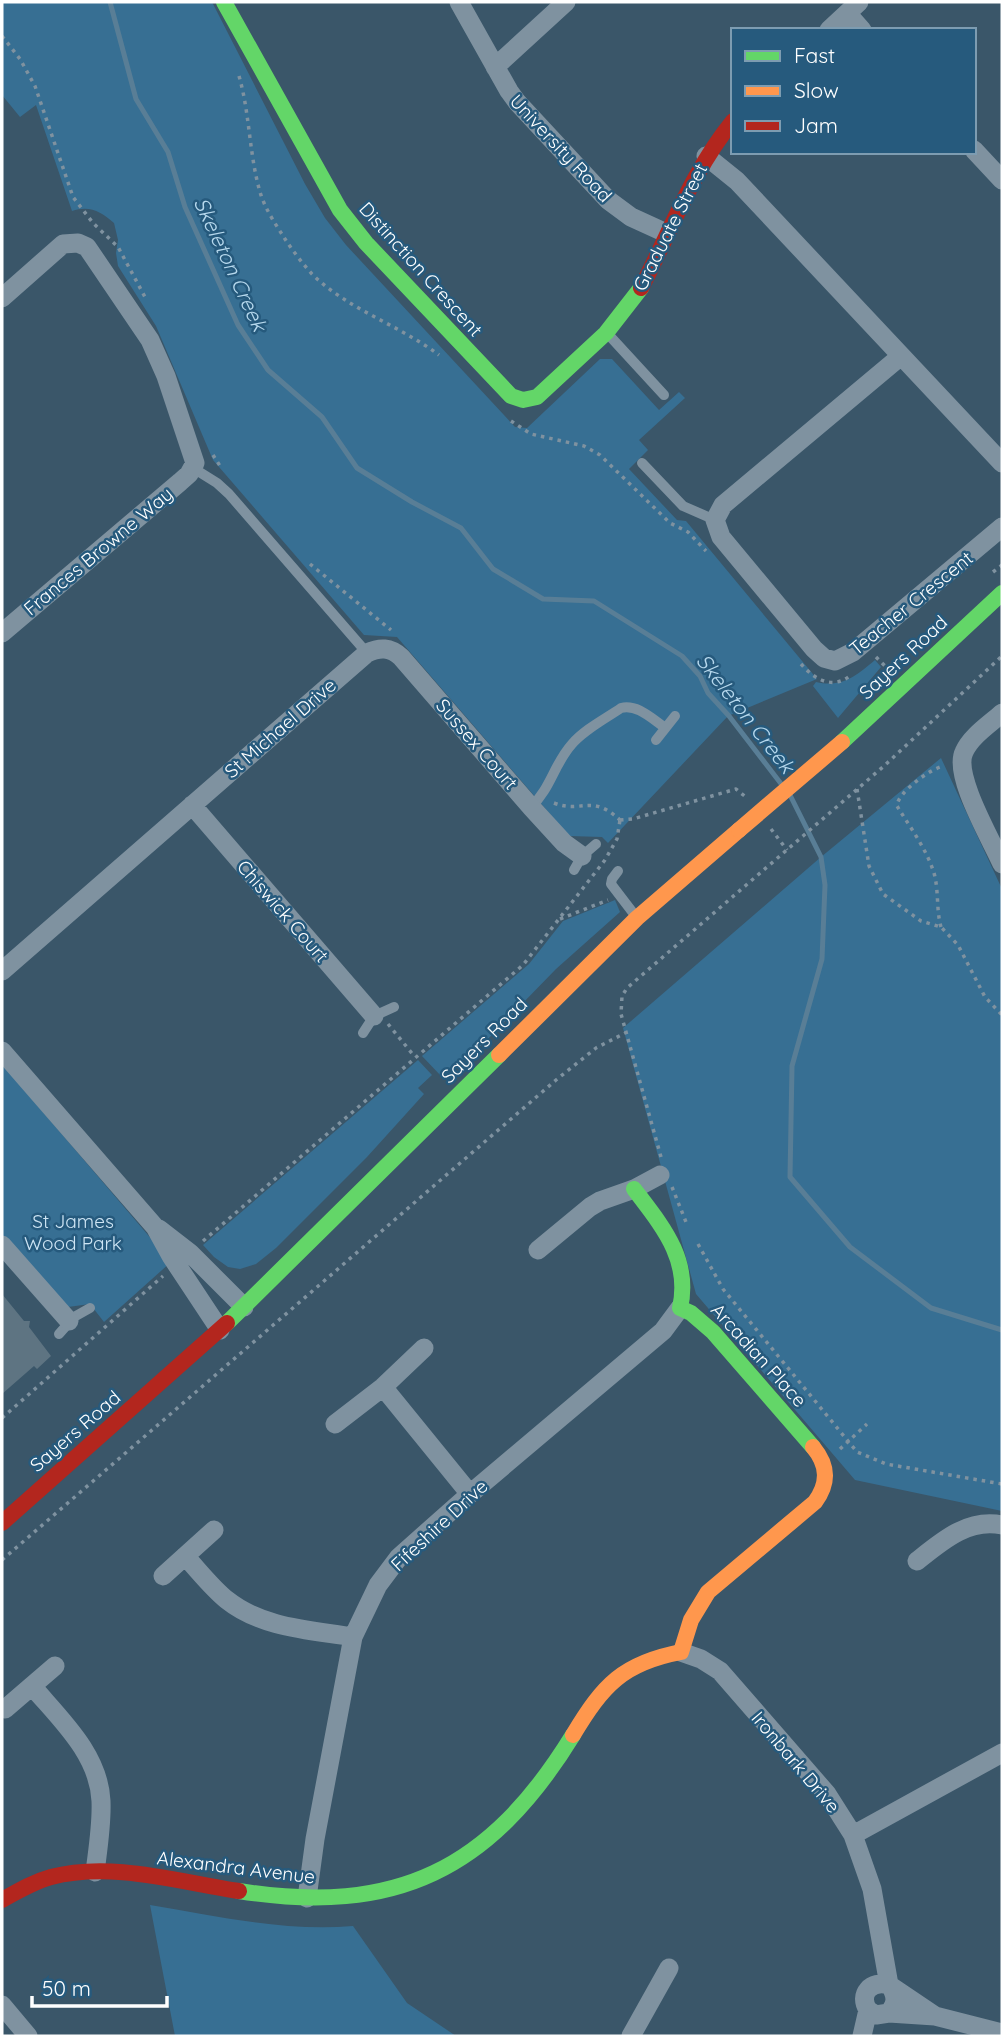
<svg xmlns="http://www.w3.org/2000/svg" width="1004" height="2038" font-family="Quicksand,sans-serif">
<style>
.green{fill:#376f93}
.lines{fill:none;stroke-linecap:round;stroke-linejoin:round}
.stream{stroke:#597e96;stroke-width:5}
.building{fill:#5e7482}
.path{stroke:#7f92a0;stroke-width:3.5;stroke-dasharray:3.5 5;stroke-linecap:butt}
.lane{stroke:#7f92a0;stroke-width:10}
.street{stroke:#7f92a0;stroke-width:19}
.fast{stroke:#63d668;stroke-width:16}
.slow{stroke:#ff974d;stroke-width:16}
.jam{stroke:#b3261e;stroke-width:16}
.slow-bridge{stroke:#ff974d;stroke-width:16}
.labels{text-anchor:middle;dominant-baseline:central;stroke-width:5;stroke-linejoin:round;paint-order:stroke}
.street-label{font-size:19px;fill:#fff;stroke:#265a7d}
.park-label{font-size:19px;fill:#cee5f4;stroke:#265a7d}
.water-label{font-size:21px;font-style:italic;fill:#b6d8ed;stroke:#265a7d}
</style>
<rect width="100%" height="100%" fill="#3a5669"/>
<path class="green" d="M2 2H212L305 184 325 218 346 245 515 427 527 428 600 359H612L659 410 679 392 685 398 639 440 648 450 629 469 677 520 686 521 817 679 728 716 608 843 602 837 569 836 397 637 364 635 213 460 156 326 118 266 116 253 118 240 114 223C101 211 89 205 72 211L36 105 20 117 2 95Z
M875 660 881 667 838 718 813 686 816 682C842 688 856 676 875 660Z
M941 758 1002 889V1511L855 1480 696 1294 623 1028 821 857Z
M615 900 620 912 556 969 484 1043 442 1077 422 1056 529 964 563 921Z
M418 1060 432 1075 418 1088 424 1094 367 1157 276 1248 256 1264 240 1269 228 1267 214 1257 203 1245Z
M2 1064 171 1262 104 1322 90 1304 68 1307 56 1297 2 1235Z
M150 1905C217 1916 285 1932 353 1926L407 2003 456 2036H175Z"/>
<g class="lines">
<path class="stream" d="M110 2 136 99 168 152 185 207 238 325 268 370 322 417 357 468 412 502 461 528 493 569 543 599 594 601 682 656 700 676 708 693 729 716 782 785
M790 795 821 857 825 885 822 959 792 1066 790 1177 850 1247 931 1308 1002 1330"/>
</g>
<path class="building" d="M2 1294 24 1321H30L29 1327 51 1356 37 1369 34 1366 2 1394Z"/>
<g class="lines">
<path class="path" d="M2 36 20 59 35 86 73 197 93 223 118 247 145 297
M239 76C250 114 249 154 260 192 265 209 276 225 285 239 293 251 302 263 312 274 347 309 399 325 439 355
M511 421 531 434 584 446 600 455 670 523 688 532 706 551
M213 455 222 469
M310 564 391 630
M993 572 1002 565
M876 657 887 668
M801 664C815 680 833 690 851 675
M857 789 869 866 883 894 921 921 941 927 958 945 985 997 1002 1015
M554 803C582 814 591 793 620 820
M620 820 633 819 736 789 747 798
M771 829 787 850
M560 919 608 900
M941 927C936 909 939 891 934 873 927 850 910 827 897 806 897 793 931 768 944 766
M388 1024 415 1057
M661 1157 621 1014 622 996 627 988 884 766 1002 656
M672 1187 686 1222
M203 1241 523 965 605 860 617 839 620 820
M698 1244 723 1289 857 1452 886 1464 1002 1484
M2 1418 163 1276
M840 1449 867 1424
M2 1560 556 1080 596 1048 627 1032"/>
<path class="lane" d="M607 333 664 395
M642 463 683 506 715 520
M193 468 217 483 229 494 367 653
M656 740 675 716
M531 807C551 788 554 764 572 744 585 729 605 719 621 708 637 704 651 718 664 727
M574 870 582 856 596 844
M618 871 612 879 611 884 637 918
M363 1033 374 1016 394 1007
M59 1334 74 1317 90 1308"/>
<path class="street" d="M459 2 509 91 517 102 608 200 631 217 666 233
M847 13 862 30
M829 30 859 2
M495 67 566 2
M974 150 1002 180
M706 156 737 181 1002 463
M2 298 63 244 78 243 87 247 150 340 166 376 195 463 189 474 180 482 2 633
M901 356 723 505 715 520 721 537 814 649 824 658 835 661 853 652 1002 527
M1002 713C990 724 971 736 964 752 953 775 991 839 1002 864
M192 805 374 1016
M2 971 367 653C380 647 390 647 401 657L531 807 564 843 582 856
M2 1051 155 1227 171 1256 220 1330
M159 1229 190 1253 244 1307
M2 1245 69 1321
M538 1250 590 1207 600 1201 634 1189 660 1175
M383 1387 470 1494
M335 1424 383 1387 424 1348
M185 1556C199 1571 212 1588 227 1600 262 1628 310 1630 353 1637
M917 1561C942 1541 968 1518 1002 1525
M163 1576 214 1530
M681 1652 701 1659 720 1671 827 1794 853 1835 872 1889 889 1985
M32 1686C60 1719 99 1754 101 1801 102 1824 98 1848 95 1872
M5 1709 55 1666
M853 1835 1002 1753
M307 1898 315 1839 353 1637 378 1585 399 1557 470 1494 663 1331 680 1308
M891 1987C897 1998 896 2004 889 2013L876 2015 868 2010C858 1994 871 1980 889 1985L935 2016
M2 2005 28 2036
M889 2013 935 2016 1002 2033
M631 2036 669 1968
M862 2036 868 2010"/>
<path class="fast" d="M224 2 340 210 366 243 511 396 523 400 537 397 606 333 641 288
M842 742 1002 593
M634 1189C662 1226 691 1259 680 1308L691 1313 713 1332 813 1447
M227 1323 499 1055
M239 1891C396 1916 490 1870 573 1735"/>
<path class="slow" d="M499 1055 637 918 739 830
M573 1735C603 1685 623 1663 681 1652L691 1620 708 1592 815 1502C829 1483 828 1465 813 1447"/>
<path class="jam" d="M641 288C671 231 692 171 733 121
M2 1523 227 1323
M2 1900C18 1891 33 1882 51 1877 111 1861 179 1882 239 1891"/>
<path class="slow-bridge" d="M739 830 842 742"/>
</g>
<g class="labels">
<g class="street-label">
<text transform="translate(561 148) rotate(47)">University Road</text>
<text transform="translate(670 227) rotate(-63)">Graduate Street</text>
<text transform="translate(421 269) rotate(48)">Distinction Crescent</text>
<text transform="translate(98 551) rotate(-40)">Frances Browne Way</text>
<text transform="translate(911 603) rotate(-39)">Teacher Crescent</text>
<text transform="translate(903 657) rotate(-43)">Sayers Road</text>
<text transform="translate(280 728) rotate(-41)">St Michael Drive</text>
<text transform="translate(477 744) rotate(49)">Sussex Court</text>
<text transform="translate(283 911) rotate(49)">Chiswick Court</text>
<text transform="translate(484 1040) rotate(-45)">Sayers Road</text>
<text transform="translate(759 1355) rotate(48)">Arcadian Place</text>
<text transform="translate(75 1431) rotate(-41)">Sayers Road</text>
<text transform="translate(439 1525) rotate(-43)">Fifeshire Drive</text>
<text transform="translate(796 1762) rotate(50)">Ironbark Drive</text>
<text transform="translate(236 1867) rotate(7)">Alexandra Avenue</text>
</g>
<g class="park-label">
<text x="73" y="1221">St James<tspan x="73" dy="22">Wood Park</tspan></text>
</g>
<g class="water-label">
<text transform="translate(231 264) rotate(65)">Skeleton Creek</text>
<text transform="translate(746 713) rotate(52)">Skeleton Creek</text>
</g>
</g>
<rect width="1004" height="2038" fill="none" stroke="#ffffff" stroke-width="7"/>
<rect x="731" y="28" width="245" height="126" fill="#265a7d" stroke="#7d9cb1" stroke-width="2"/>
<rect x="745" y="51" width="35" height="10" fill="#63d668" stroke="#7d9cb1" stroke-width="2"/>
<text x="794" y="63" font-size="21" fill="#ffffff">Fast</text>
<rect x="745" y="86" width="35" height="10" fill="#ff974d" stroke="#7d9cb1" stroke-width="2"/>
<text x="794" y="98" font-size="21" fill="#ffffff">Slow</text>
<rect x="745" y="121" width="35" height="10" fill="#b3261e" stroke="#7d9cb1" stroke-width="2"/>
<text x="794" y="133" font-size="21" fill="#ffffff">Jam</text>
<path d="M32 1996v10h135v-10" fill="none" stroke="#ffffff" stroke-width="3.5"/>
<text x="42" y="1996" font-size="21" fill="#ffffff" stroke="#265a7d" stroke-width="5" paint-order="stroke">50 m</text>
</svg>
